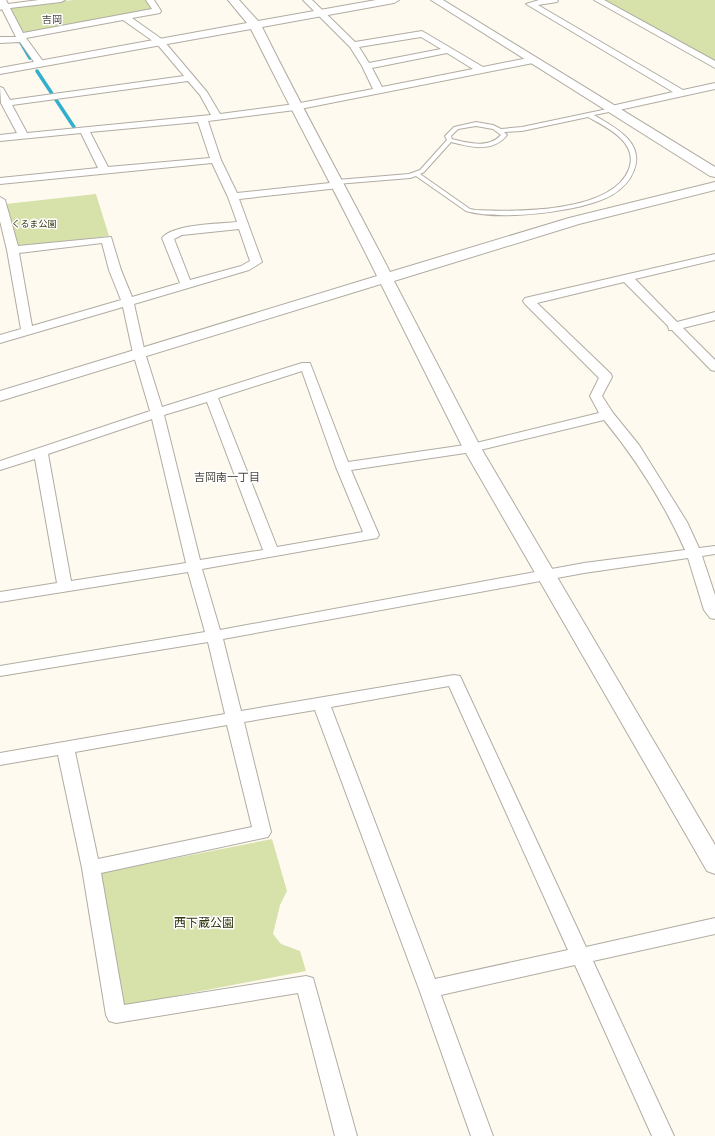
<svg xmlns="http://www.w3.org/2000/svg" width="715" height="1136" font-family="Inter,'Noto Sans JP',sans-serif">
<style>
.green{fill:#d7e1aa}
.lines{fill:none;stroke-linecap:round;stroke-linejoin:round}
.stream{stroke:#31afce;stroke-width:3.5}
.service-casing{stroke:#b1aca3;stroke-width:2}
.minor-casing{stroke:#b1aca3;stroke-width:2}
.tertiary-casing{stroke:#b1aca3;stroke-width:2}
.service{fill:#fff;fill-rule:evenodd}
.minor{fill:#fff;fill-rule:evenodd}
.tertiary{fill:#fff;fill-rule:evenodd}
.labels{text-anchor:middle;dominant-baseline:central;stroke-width:3;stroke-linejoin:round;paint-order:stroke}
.far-park-label{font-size:9px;fill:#323610;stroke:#fff}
.far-quarter-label{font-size:10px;fill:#4a473f;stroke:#fff}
.neighbourhood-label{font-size:11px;fill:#4a473f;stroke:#fff}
.near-park-label{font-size:12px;fill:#323610;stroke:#fff}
</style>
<rect width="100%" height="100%" fill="#fffaf0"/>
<path class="green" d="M74 0H147L153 11 21 35 7 7Z
M603 0H715V61Z
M96 194 109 236 18 247 6 204Z
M272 839 287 891 280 905 273 934 281 944 300 951 306 971 124 1006 100 873Z"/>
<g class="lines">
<path class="stream" d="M20 41 30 58
M37 71 74 127"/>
<defs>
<path id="service" d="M612 108 615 110 614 111 594 115C614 127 645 142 634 170 630 181 622 189 612 195 582 212 500 221 466 211L416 176 410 178 337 184 334 182 337 180 409 174 420 170 447 140 445 136 454 127 476 122 493 125 501 129 522 127ZM588 117C606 127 639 142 629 169 612 213 516 212 475 210L470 209 420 174 424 172 451 142C470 147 493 153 507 135L504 132 522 131ZM476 126 493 129 501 135C488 149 469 143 452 139L451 136 458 129Z"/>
<path id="minor" d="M0 0H6L8 4 39 0H65L61 2 10 8 23 33 152 9 146 0H154L161 11 160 13 132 18 163 40 207 92 220 114 295 104 373 89 362 66 350 47 303 0H312L355 42 422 31 483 67 533 57 538 60 533 63 295 110 208 121 221 160 237 193 339 182 344 185 339 188 239 199 262 262 249 270 134 304 145 353 162 407 302 363H310L348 462 472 444 599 413 590 396 599 378 525 304 523 301 525 298 715 254V260L635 279 677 322 715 312V320L683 328 715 360V371L711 370 672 330H669L668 326 624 282 537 303 611 374 612 377 602 396 613 413 639 445 687 522 699 548 715 546V554L702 556 715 595V619L710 618 704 610 688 558 584 573 223 639 241 711 454 675 460 676 586 947 715 918V934L593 961 674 1136H652L575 965 441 995 493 1136H471L419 989 315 710 244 722 271 832 268 837 101 873 124 1005 306 976 313 978 357 1136H335L298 993 116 1023 109 1021 106 1015 82 868 58 755 0 765V753L225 714 208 642 0 676V666L205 632 188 572 0 602V592L57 583 35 459 0 470V461L150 411 133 353 123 307 0 343V335L21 329 7 250 0 221V197L5 200 18 246 111 237 121 270 132 297 180 283 162 238C173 224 219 224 237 222L228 197 212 163 0 184V178L98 168 81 133 0 141V135L17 133 1 103 0 87 3 88 10 100 184 76 157 44 123 20 26 38 45 64 40 67 37 66 20 42 0 43V37H16L2 9 0 10ZM421 37 441 49 369 63 359 47ZM447 53 473 69 382 87 372 68ZM188 81 200 95 211 115 27 133 12 105ZM198 122 210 158 108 167 90 132ZM239 229 250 261 241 266 190 280 174 239 182 235ZM102 243 109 270 121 300 32 326 19 253ZM302 371 336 467 363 532 277 547 218 398ZM207 402 263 550 200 560 164 415ZM152 419 186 563 71 581 48 454ZM604 420C636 459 664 503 685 550L584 563 220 630 202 569 377 538 379 535 351 470 472 452ZM449 686 568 950 435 979 331 707ZM227 725 252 827 98 859 75 752Z
M539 0H558L557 2 538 5 683 90 715 83V89L610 112 607 111 605 109 607 107 673 92 526 4Z
M594 0H604L715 61V68Z"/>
<path id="tertiary" d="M228 0H239L258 21 376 0H399L394 3 262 27C303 110 348 190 390 272L569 218 715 182V190L579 224 394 281 481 448 715 845V874L707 871 463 448 381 284 0 401V391L377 276C336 193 292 112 251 29L0 74V68L247 23Z
M431 0H443L715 167V177L710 176Z"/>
</defs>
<use href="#service" class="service-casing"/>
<use href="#minor" class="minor-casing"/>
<use href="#tertiary" class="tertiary-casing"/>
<use href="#service" class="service"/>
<use href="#minor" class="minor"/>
<use href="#tertiary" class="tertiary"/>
</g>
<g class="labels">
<g class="far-park-label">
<text x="34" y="223">くるま公園</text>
</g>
<g class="far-quarter-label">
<text x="52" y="19">吉岡</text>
</g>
<g class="neighbourhood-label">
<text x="227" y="477">吉岡南一丁目</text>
</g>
<g class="near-park-label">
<text x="204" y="922">西下蔵公園</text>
</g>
</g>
</svg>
